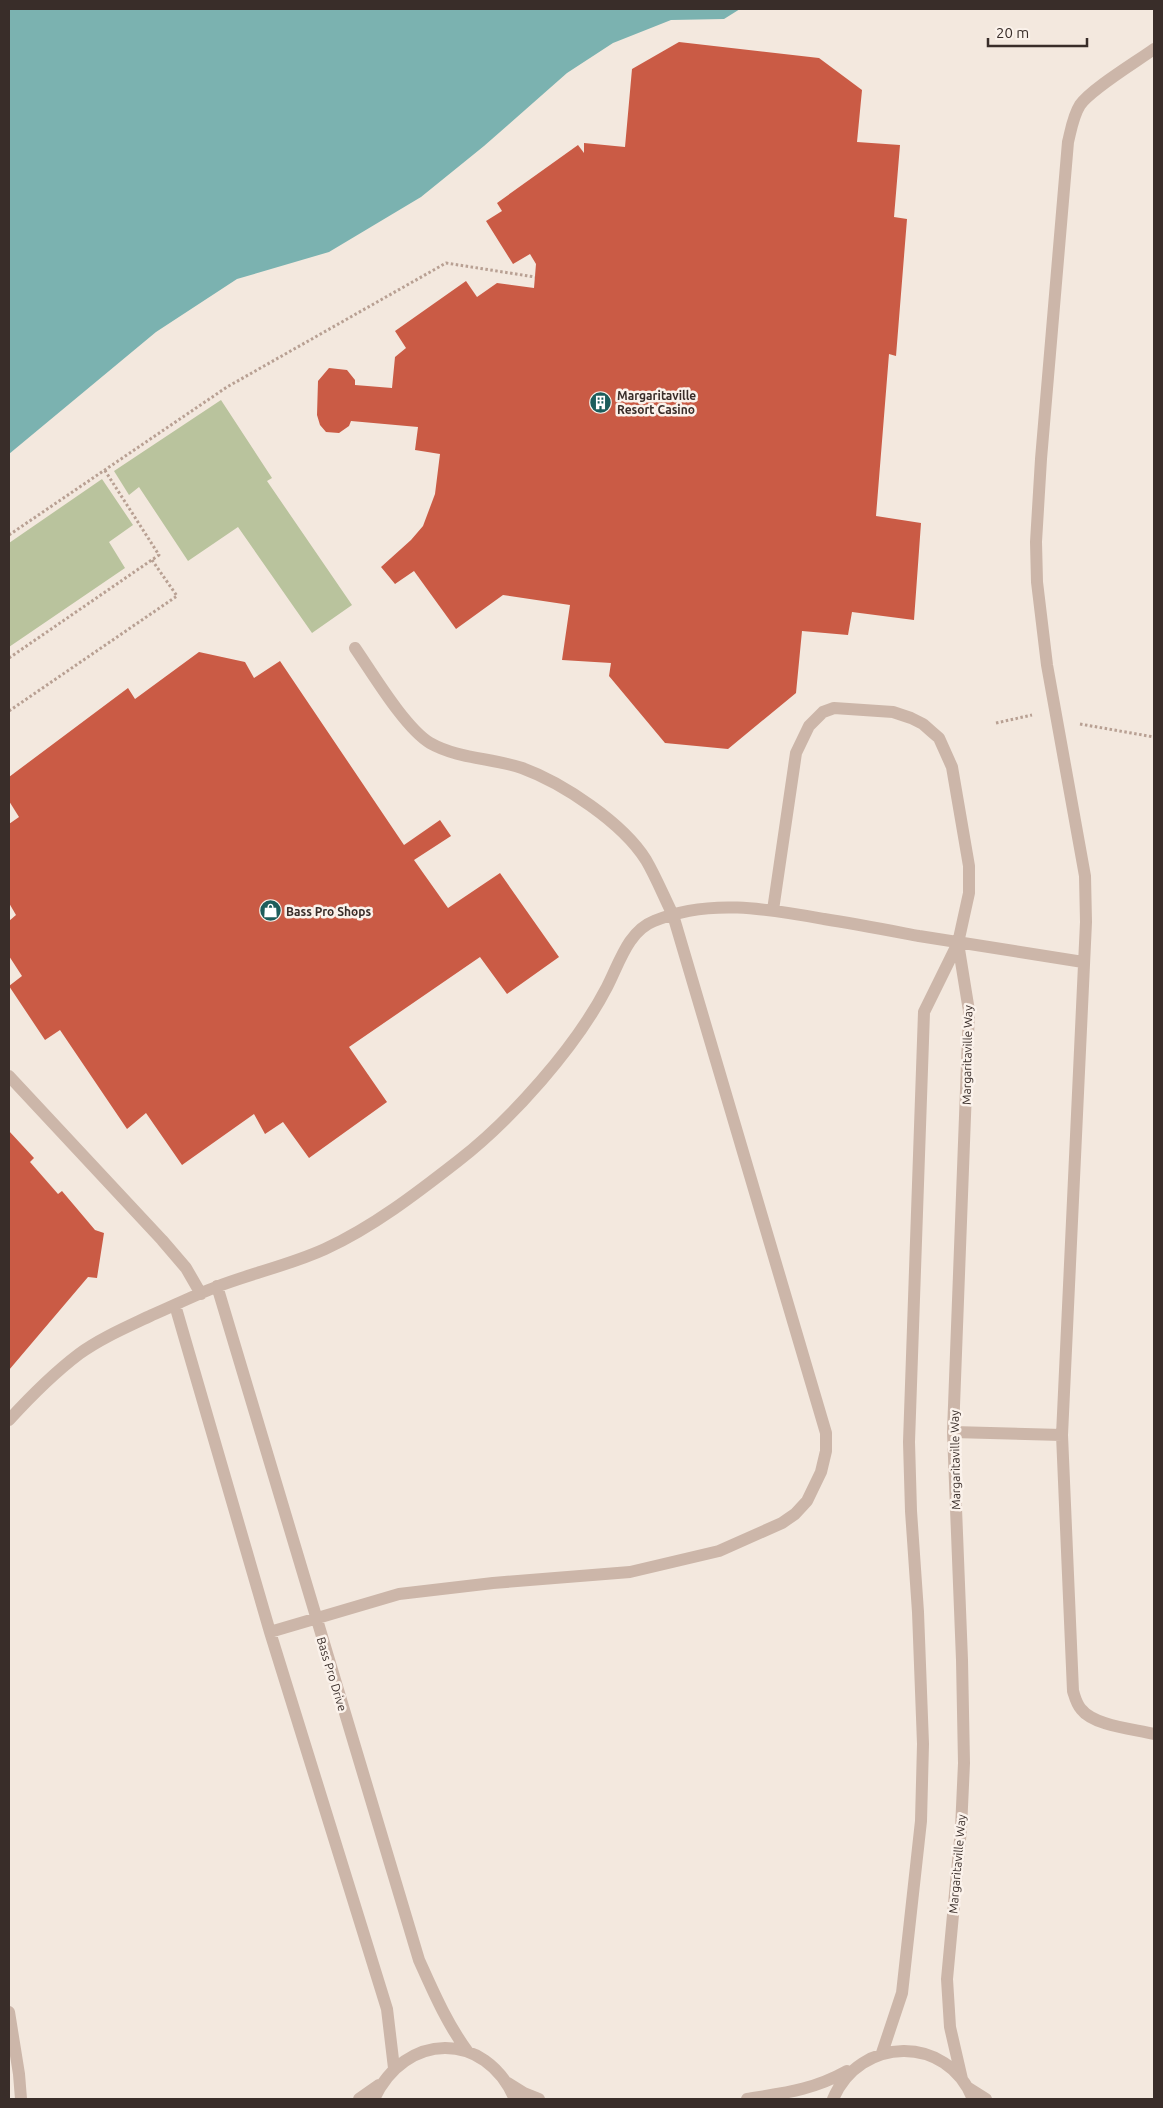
<svg xmlns="http://www.w3.org/2000/svg" width="1163" height="2108" font-family="Ubuntu,sans-serif">
<style>
.green{fill:#b9c39d}
.water{fill:#7bb2b0}
.building{fill:#ca5b45}
.lines{fill:none;stroke-linecap:round;stroke-linejoin:round}
.path{stroke:#b8a093;stroke-width:3;stroke-dasharray:2.5 2.5;stroke-linecap:butt}
.minor{stroke:#ccb6a9;stroke-width:12}
.labels{text-anchor:middle;dominant-baseline:central;stroke-width:5;stroke-linejoin:round;paint-order:stroke}
.poi-label{font-size:12px;font-weight:bold;fill:#392d29;stroke:#fbf2eb;text-anchor:start}
.street-label{font-size:12px;fill:#392d29;stroke:#fbf2eb}
</style>
<rect width="100%" height="100%" fill="#f3e8de"/>
<path class="green" d="M221 400 272 478 267 481 352 605 312 633 238 527 188 561 139 487 129 495 114 471Z
M102 479 133 525 109 542 125 568 9 647V543Z"/>
<path class="water" d="M9 9H740L724 19 671 20 613 43 567 73 484 146 421 197 329 252 237 279 156 332 9 454Z"/>
<path class="building" d="M679 42 819 58 862 90 857 142 900 145 894 217 907 219 896 356 889 354 876 516 921 523 914 620 852 612 848 635 802 631 796 693 728 749 665 743 609 676 611 663 562 660 570 605 503 595 456 629 414 571 395 584 381 567 411 540 423 526 435 494 440 454 415 450 418 427 351 421 349 426 339 433 326 432 320 425 317 415 318 381 329 368 347 370 355 380V385L392 388 395 357 406 348 395 331 466 281 477 297 497 283 534 288 536 264 530 254 513 264 486 221 502 211 497 203 578 145 584 153V143L625 147 632 69Z
M199 652 245 662 254 678 280 661 404 845 440 820 451 836 414 860 448 908 500 873 559 957 507 994 480 957 349 1047 387 1102 309 1158 283 1122 265 1134 254 1114 182 1165 146 1113 127 1129 60 1030 45 1040 9 986 22 976 9 956V921L16 915 9 903V824L19 817 9 801V777L128 688 135 699Z
M9 1131 34 1158 30 1162 58 1194 62 1191 95 1230 104 1233 97 1278 88 1277 9 1370Z"/>
<g class="lines">
<path class="path" d="M9 535 227 387 446 263 535 277
M9 658 159 555 104 469
M9 711 177 596 152 560
M996 723 1032 715
M1080 724 1154 737"/>
<path class="minor" d="M1154 49C1136 62 1091 89 1080 105 1073 116 1071 130 1068 142L1041 459 1036 542 1037 582 1047 665 1085 876 1086 922 1062 1435 1073 1691C1075 1697 1076 1703 1081 1709 1094 1726 1134 1729 1154 1734
M773 910 796 753 809 726 823 712 834 708 893 712 911 718 923 724 932 732 939 738 952 767 969 866V893L958 943
M9 1076 162 1240 186 1268 201 1294
M217 1286 419 1960C433 1991 447 2024 468 2052
M175 1305 270 1632 387 2009 394 2068
M9 1420C30 1397 54 1373 79 1354 101 1338 127 1327 152 1315 173 1306 195 1295 216 1287 252 1273 290 1265 325 1249 373 1227 417 1193 458 1161 512 1119 576 1047 607 987 619 964 628 931 654 921 709 898 768 909 824 919 856 924 887 930 919 936 973 945 1028 953 1083 962
M953 1432 1062 1435
M270 1632 399 1594 493 1583 630 1572 719 1551 782 1523 795 1514 807 1501 821 1472 826 1451V1433L673 915C664 897 656 877 646 860 623 823 563 783 522 768 493 758 458 759 430 743 405 728 373 674 355 648
M9 2012 19 2074 21 2099
M882 2053 902 1993 921 1821 923 1744 918 1612 911 1511 909 1442 924 1012 958 943 969 1011 953 1432 962 1660 964 1763 961 1829 947 1979 950 2027 962 2079
M508 2083 524 2093 539 2099
M967 2087 986 2099
M359 2099 379 2085
M374 2099C405 2032 485 2030 515 2099
M747 2099C784 2093 813 2090 847 2071
M833 2099C860 2036 947 2034 973 2099"/>
</g>
<defs>
<symbol id="building-disc" viewBox="-11 -11 22 22"><circle r="9.5" fill="#1d5d5c" stroke="#fbf2eb"/><path d="M-4-6H4V6H1V3H-1V6H-4ZM-2.5-4.3h1.7v1.8h-1.7ZM.8-4.3h1.7v1.8H.8ZM-2.5-1h1.7V.8h-1.7ZM.8-1h1.7V.8H.8Z" fill="#fff"/></symbol>
<symbol id="shop-disc" viewBox="-11 -11 22 22"><circle r="9.5" fill="#1d5d5c" stroke="#fbf2eb"/><path d="M-5-2.5h2.3a2.7 3.5 0 0 1 5.4 0H5L5.5 6h-11ZM-1.5-2.5h3a1.5 2.3 0 0 0-3 0Z" fill="#fff"/></symbol>
</defs>
<g fill-rule="evenodd">
<use href="#building-disc" x="588" y="390" width="25" height="25"/>
<use href="#shop-disc" x="258" y="898" width="25" height="25"/>
</g>
<g class="labels">
<g class="poi-label">
<text x="617" y="395">Margaritaville<tspan x="617" dy="14">Resort Casino</tspan></text>
<text x="286" y="911">Bass Pro Shops</text>
</g>
<g class="street-label">
<text transform="translate(967 1055) rotate(-89)">Margaritaville Way</text>
<text transform="translate(955 1460) rotate(-91)">Margaritaville Way</text>
<text transform="translate(332 1674) rotate(73)">Bass Pro Drive</text>
<text transform="translate(957 1864) rotate(-85)">Margaritaville Way</text>
</g>
</g>
<rect width="1163" height="2108" fill="none" stroke="#392d29" stroke-width="20"/>
<path d="M988 38v8h99v-8" fill="none" stroke="#392d29" stroke-width="2.5"/>
<text x="996" y="38" font-size="15" fill="#392d29" stroke="#fbf2eb" stroke-width="4" paint-order="stroke">20 m</text>
</svg>
